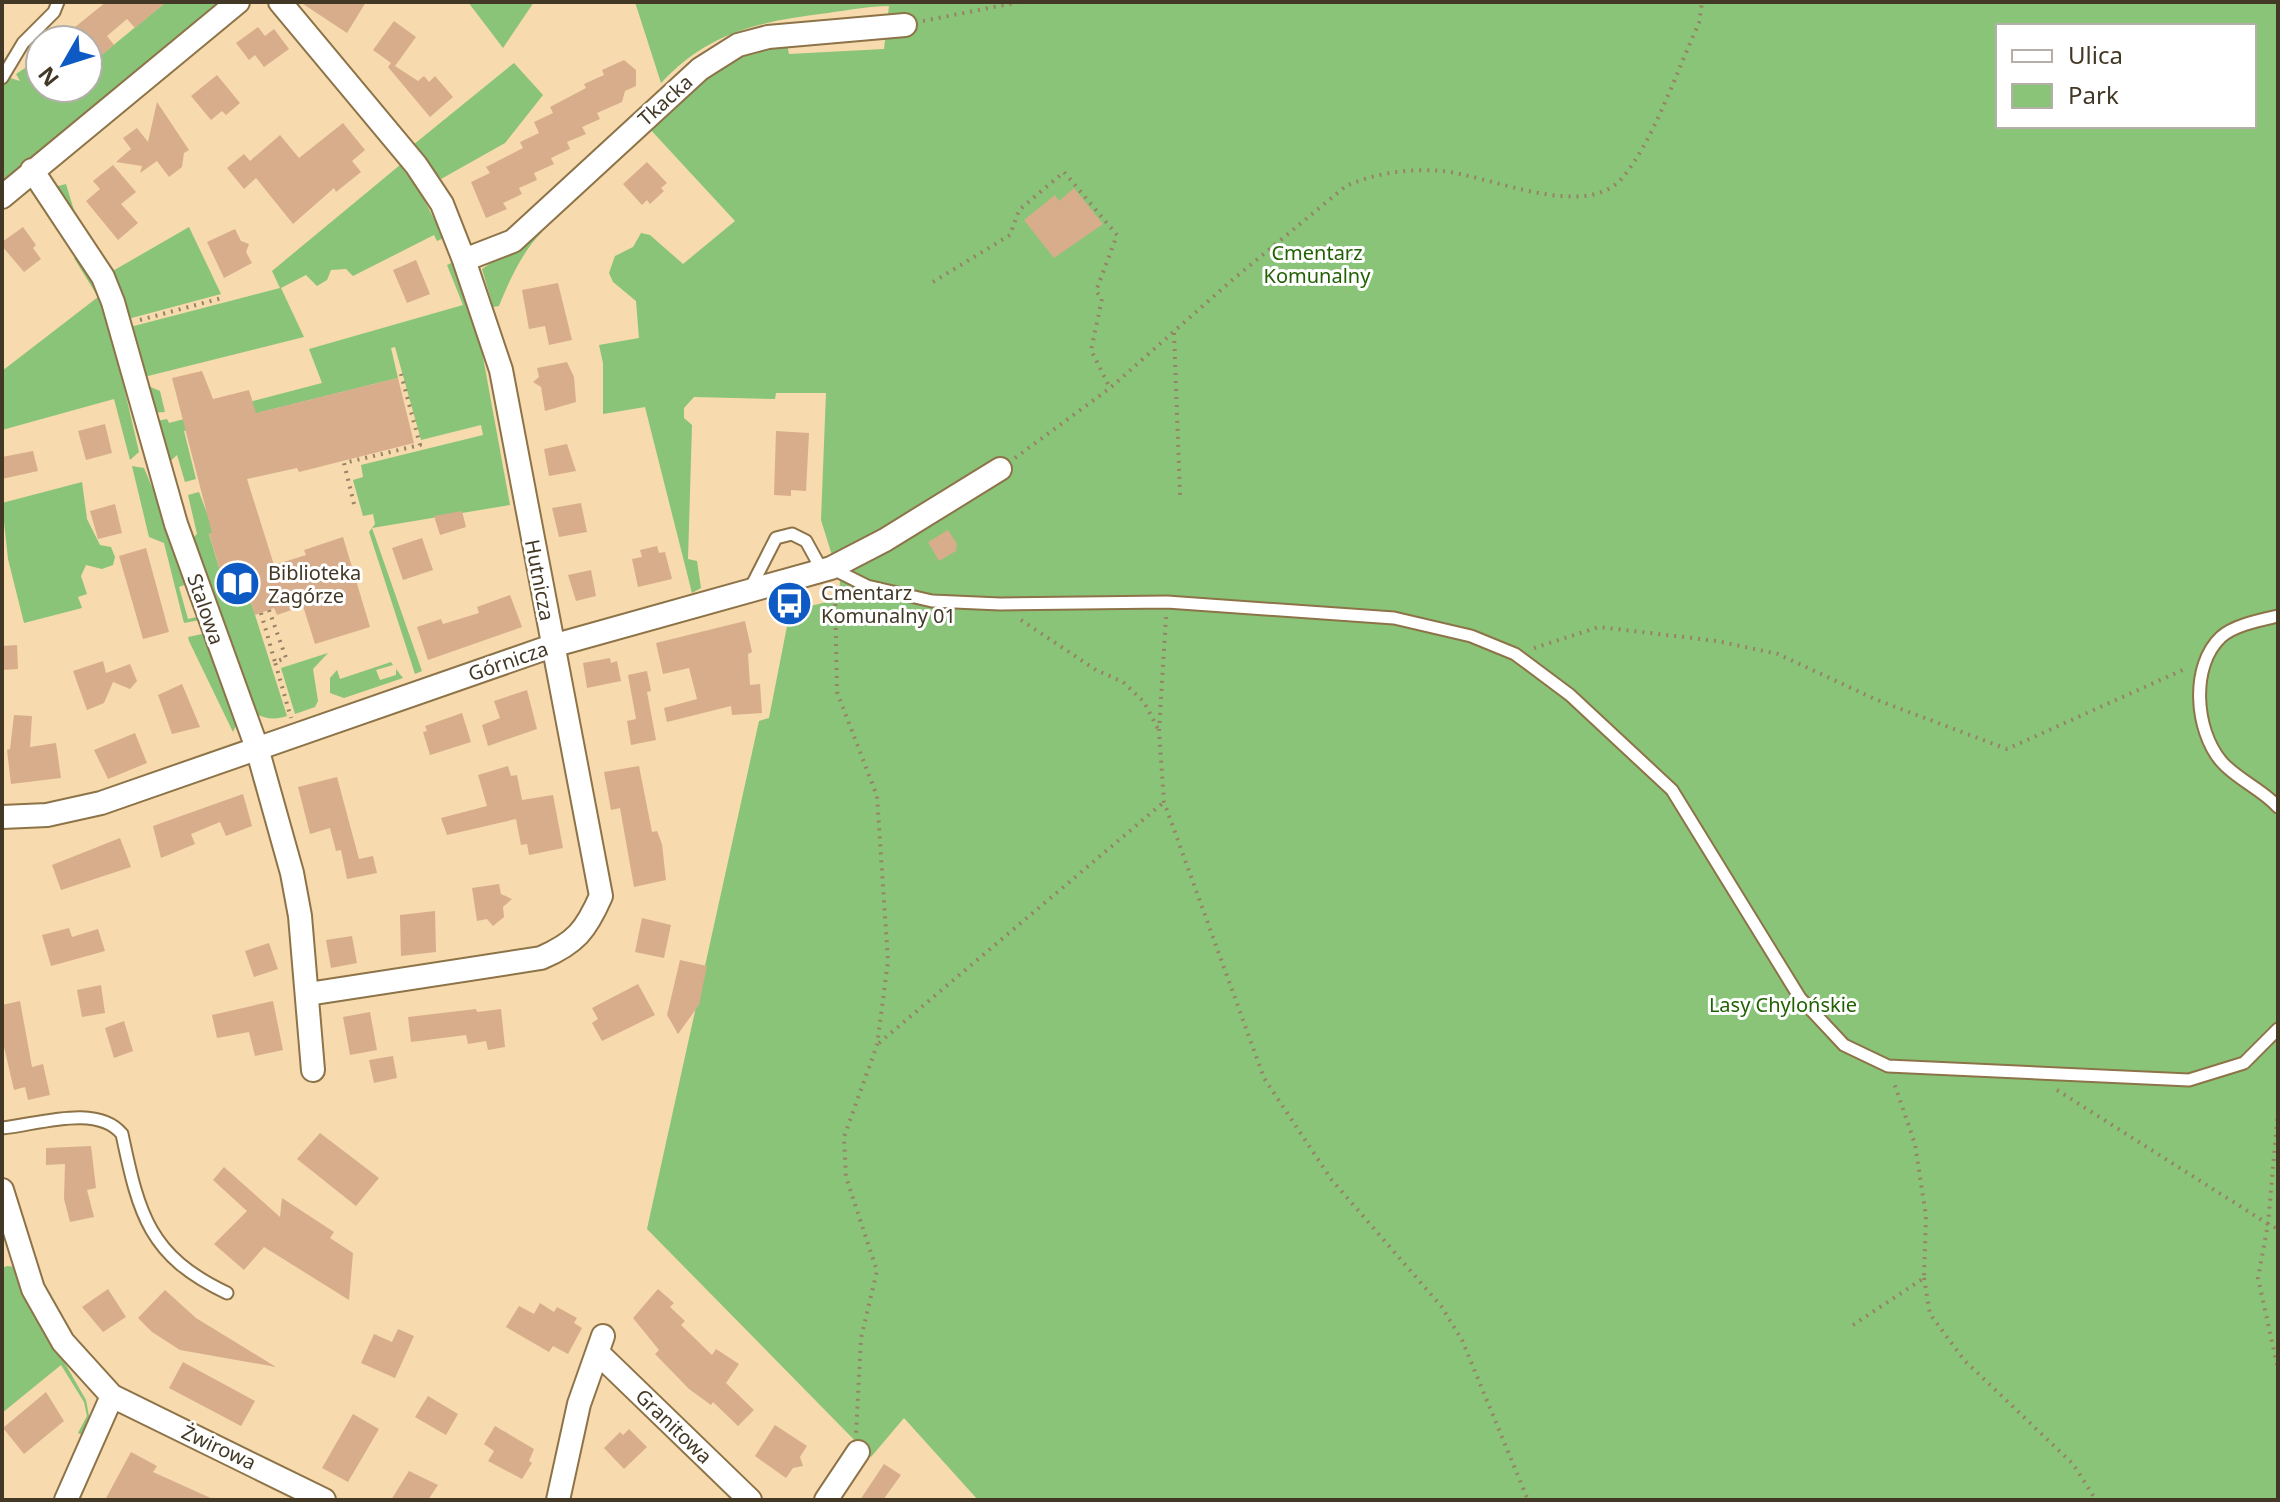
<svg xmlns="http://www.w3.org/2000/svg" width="2280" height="1502" font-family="'Noto Sans',sans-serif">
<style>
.green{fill:#89c479;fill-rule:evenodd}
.building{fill:#d8ad8c}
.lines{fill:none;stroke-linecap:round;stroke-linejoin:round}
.lane-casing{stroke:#8d7348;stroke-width:15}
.street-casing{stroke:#8d7348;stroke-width:26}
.path{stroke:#968365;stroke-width:4;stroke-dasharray:2 6;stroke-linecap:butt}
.lane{stroke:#fff;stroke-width:11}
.street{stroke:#fff;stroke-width:22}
.labels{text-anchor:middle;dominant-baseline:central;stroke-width:6;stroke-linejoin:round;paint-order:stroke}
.street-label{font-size:20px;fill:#433826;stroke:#fff}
.park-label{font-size:20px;fill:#216103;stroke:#fff}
.poi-label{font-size:20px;fill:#433826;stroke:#fff;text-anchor:start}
</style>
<rect width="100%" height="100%" fill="#f7daad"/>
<path class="green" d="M166 2H223L2 181V86L7 77 20 81 16 74 25 68 50 97 61 88H88V66Z
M468 2H534L503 48Z
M635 2H2278V1500H978L904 1418 871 1457 647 1229 759 721 769 718 790 611 839 599 840 581 821 520 826 393H776L775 399 694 397 684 408V418L692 425 688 559 697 561 701 588 692 593 645 407 603 414V363L599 345 639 338 636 301 613 282 609 273 615 256 633 247 641 233 650 235 683 264 735 221 649 128C690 89 728 48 787 44L789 54 884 49 889 6C870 6 848 10 828 13 762 21 709 31 661 83ZM1998 26H2254V126H1998Z
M514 63 543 95 505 143 441 179 413 145Z
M400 165 421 194 444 238 437 241 434 235 353 276 346 269 331 270 327 280 317 286 306 275 281 288 304 337 144 377 146 385 160 391 165 412 149 413 131 347 130 327 280 288 272 271Z
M66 184 80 230 105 260 111 272 189 227 221 294 128 319 54 187Z
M540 229 542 232C522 252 509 281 499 306L493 307 482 269Z
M80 253 100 284 139 452 130 460 114 399 2 430V371L98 297 74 258Z
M453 262 481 346 510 505 372 528 422 671 415 674 369 532 375 524 373 514 363 516 353 480 363 477 361 465 483 435 481 425 421 440 395 347 391 348 398 378 184 431 196 479 185 482 177 455 164 467 152 422 167 419 169 423 322 383 309 349 463 305 447 265Z
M132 466 144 468 192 582 179 587 188 619 201 616 200 620 184 623 164 543 149 537Z
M82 482 87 519 100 545 111 547 115 557 113 565 102 569 86 565 81 576 87 594 78 597 82 608 24 623 8 559 2 503Z
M199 492 214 532 209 534 229 601 249 596 287 716C274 721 261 718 250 710L188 542 197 534 188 495Z
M207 633 240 717 233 732 189 641 188 637Z
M328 653 313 669 318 701 315 707 295 714 281 668Z
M391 662 393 665 376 670 380 680 396 675V669L403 678 344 698 330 693V678L337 670 340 679Z
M7 1266 16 1267 44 1327 86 1400 90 1421 84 1436 78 1433 87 1416 84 1402 61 1365 2 1413V1268Z"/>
<path class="building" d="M106 2H166L135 28 127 19 107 36 114 45 88 66V40H59Z
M300 2H366L347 33Z
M394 21 416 37 395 66 418 81 424 76 429 82 435 76 453 97 430 117 388 67 391 63 373 50Z
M258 27 265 36 274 29 289 49 264 67 255 55 249 60 236 43Z
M624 60 636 70V86L625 91 622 102 597 113 600 119 582 127 586 134 567 142 570 149 551 158 554 164 534 173 537 180 519 188 522 194 503 203 507 209 486 218 471 182 490 173 486 167 523 148 520 142 539 133 534 122 553 113 550 107 586 88 584 84 604 75 602 70Z
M217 75 240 103 226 115 222 111 211 120 191 96Z
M157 102 189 150 184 153 182 167 169 177 157 161 140 173 142 166 116 162 131 149 123 138 137 128 148 142Z
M343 123 365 150 352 161 361 172 336 192 334 188 293 224 256 178 244 189 227 168 244 154 250 161 280 135 299 158Z
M647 162 667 183 661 188 664 191 650 204 647 200 642 205 623 184Z
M113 165 136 192 121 204 138 223 118 240 86 201 100 189 93 181Z
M1074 188 1103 224 1054 258 1024 220 1055 195 1059 201Z
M23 227 36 245 33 248 41 259 24 272 2 246V242Z
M235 229 241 241 249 244 246 252 252 263 224 278 207 242Z
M416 260 430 294 407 303 393 270Z
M558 283 572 340 549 345 545 326 529 329 522 290Z
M567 362 574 377 576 402 545 411 541 387 533 382 539 377 537 368Z
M202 371 213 399 249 390 256 413 398 378 414 443 299 472 297 468 247 479 274 565 306 555 304 550 343 537 370 627 315 644 303 606 277 615 274 608 255 615 249 596 229 602 209 533H212L172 378Z
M105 424 112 453 86 460 78 431Z
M776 431 809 433 806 491 791 490V496L774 495Z
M567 444 576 471 549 476 544 449Z
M33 451 38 471 2 479V457Z
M581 503 587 532 559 537 552 508Z
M115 504 122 533 98 539 90 511Z
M462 511 466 527 440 535 434 516Z
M948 530 957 544 956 551 939 561 928 542Z
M422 538 433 570 403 580 392 548Z
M657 546 659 553 665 552 672 579 638 587 632 559 642 557 640 550Z
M146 548 169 632 143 639 119 556Z
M591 570 596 596 576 601 568 575Z
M510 595 522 627 428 660 417 627 441 619 443 624 479 613 477 607Z
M745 621 752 652 748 654 750 685 760 684 762 713 732 715 731 706 667 722 664 708 697 699 689 668 663 674 656 643Z
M17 645 18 669 2 670V646Z
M610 658 611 663 617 661 621 681 587 688 583 663Z
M103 661 106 673 130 664 137 681 130 689 113 682 104 703 87 710 73 671Z
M647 671 651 691 647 692 656 740 631 745 627 721 636 719 628 675Z
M182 684 200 727 172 734 158 695Z
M527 690 537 729 488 746 482 725 500 718 494 701Z
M462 713 471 742 430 755 423 732 427 731 425 726Z
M14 715 32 716 30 747 56 743 61 778 11 784 7 750 10 749Z
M135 733 147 763 108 779 94 750Z
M508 766 511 776 517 775 522 800 553 795 563 848 529 855 527 844 521 845 516 819 447 835 441 818 487 806 478 775Z
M639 766 652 832 657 831 662 844 666 880 634 887 620 808 611 810 604 772Z
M337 777 359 859 373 856 377 873 347 879 341 850 336 851 330 828 310 834 298 787Z
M243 794 252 826 226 836 220 822 191 834 195 844 161 858 153 826Z
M120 838 131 867 61 890 52 865Z
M499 884 501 894 512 899 503 907 504 917 493 926 487 919 477 921 472 888Z
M435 911 436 952 401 956 400 915Z
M642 918 671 925 664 958 635 952Z
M69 928 72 937 98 929 105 951 51 966 42 935Z
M352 936 357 963 331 968 326 940Z
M269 943 278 969 254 977 245 951Z
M680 960 707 966 699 1005 678 1034 667 1015Z
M638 984 655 1015 602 1041 592 1023 598 1019 592 1008Z
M101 985 105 1013 82 1017 77 990Z
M20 1001 32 1067 43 1064 50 1095 28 1100 25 1087 14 1090 2 1038V1005Z
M273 1001 283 1050 255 1056 249 1032 217 1038 212 1015Z
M476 1009 477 1012 501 1009 505 1047 488 1050 486 1041 468 1044 466 1035 411 1042 408 1017Z
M370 1012 377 1050 350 1055 343 1017Z
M124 1021 133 1051 114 1058 105 1028Z
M393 1056 397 1078 374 1083 369 1060Z
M320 1133 379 1178 356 1206 297 1159Z
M91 1146 96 1188 87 1190 94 1217 70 1222 64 1199 65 1164 46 1165V1148Z
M224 1167 280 1217 282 1198 334 1232 330 1238 353 1253 349 1300 264 1247 244 1270 214 1244 247 1211 213 1180Z
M108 1289 126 1317 103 1332 82 1307Z
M658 1289 674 1303 670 1307 685 1321 681 1325 712 1355 716 1349 739 1364 726 1383 754 1410 738 1426 713 1402 711 1405 689 1389 655 1354 659 1350 633 1318Z
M165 1290 196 1318 276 1367 180 1350 152 1332 138 1318Z
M540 1303 554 1312 557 1307 577 1318 574 1323 582 1328 568 1354 553 1346 549 1352 506 1327 519 1306 534 1314Z
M398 1329 414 1336 395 1378 361 1363 374 1334 392 1342Z
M183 1362 255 1401 241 1426 169 1388Z
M46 1392 64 1421 24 1454 3 1428Z
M428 1396 458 1414 446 1435 415 1417Z
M353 1414 379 1429 348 1482 322 1468Z
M775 1425 807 1446 800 1457 803 1466 793 1468 786 1478 755 1456Z
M495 1426 534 1449 529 1461 532 1463 522 1479 488 1461 494 1451 484 1444Z
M629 1429 647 1447 624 1469 604 1448 620 1432 623 1435Z
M131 1452 157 1466 153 1472 215 1500H105Z
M884 1464 901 1475 883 1500H860Z
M409 1471 438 1485 428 1500H391Z"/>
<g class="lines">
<defs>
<path id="lane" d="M2 78 23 43 54 12 58 2
M831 568 867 586 932 601 1000 604 1167 602 1394 618 1471 636 1515 654 1570 695 1672 790 1800 998 1844 1045 1888 1066 2189 1080 2244 1063 2278 1029
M751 587 776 538 792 534 806 541 817 561 813 572
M2278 616C2261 620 2234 625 2221 637 2190 666 2195 730 2221 761 2236 779 2262 789 2278 807
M2 1128C36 1125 97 1103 122 1134 139 1215 149 1256 227 1293"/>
<path id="street" d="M280 2 416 165 442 204 464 260 501 370 601 896C586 930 576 943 541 958L308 994
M32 170 103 277 113 302 176 524 257 748 292 873 300 916 313 1070
M2 197 238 2
M464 260 513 241 700 69 738 45 768 37 905 25
M2 817 47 815 101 803 552 646 831 568 885 540 1000 469
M2 1190 33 1289 63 1342 112 1396 324 1500
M598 1353 750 1500
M66 1500 112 1396
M558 1500 579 1404 603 1336
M826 1500 858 1452"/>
</defs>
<use href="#lane" class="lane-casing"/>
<use href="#street" class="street-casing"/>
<path class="path" d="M923 21 1019 2
M933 282 1010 235 1019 210 1064 172 1117 235 1096 291 1102 299 1091 350 1110 388
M140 320 222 298
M1174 333 1180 495
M1015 458 1110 388 1231 281 1346 186C1375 173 1410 168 1442 171 1492 176 1586 222 1623 177 1654 140 1678 68 1699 23L1702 2
M354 504 344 463 420 445 401 374
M835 588 837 692 877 796 888 961 877 1045 844 1137 846 1177 877 1271 861 1338 856 1434
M269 610 286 658 275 662 291 718
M261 613 275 662
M1166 617 1159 731 1164 802 1264 1078 1331 1179 1441 1306 1462 1340 1528 1500
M1021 620 1096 670 1123 682 1144 702 1158 729
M1534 648 1599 627 1717 641 1778 654 1877 700 2007 749 2187 668
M879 1043 1164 802
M2057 1090 2268 1224 2258 1278 2278 1369
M2278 1111 2268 1224 2278 1229
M1924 1278 1930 1314 1964 1360 2073 1464 2096 1500
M1853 1325 1924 1278 1926 1216 1915 1144 1893 1080"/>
<use href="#lane" class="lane"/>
<use href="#street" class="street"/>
</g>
<defs>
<symbol id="library-disc" viewBox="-11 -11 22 22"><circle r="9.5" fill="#0d5ac4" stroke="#fff"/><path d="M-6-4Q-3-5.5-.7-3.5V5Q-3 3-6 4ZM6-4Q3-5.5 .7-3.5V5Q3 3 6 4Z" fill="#fff"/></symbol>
<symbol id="bus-disc" viewBox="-11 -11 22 22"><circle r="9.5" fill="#0d5ac4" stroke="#fff"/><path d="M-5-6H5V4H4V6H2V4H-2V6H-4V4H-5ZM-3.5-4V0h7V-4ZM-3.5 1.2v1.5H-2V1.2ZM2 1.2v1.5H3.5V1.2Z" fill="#fff"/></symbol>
</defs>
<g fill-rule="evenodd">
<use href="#library-disc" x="212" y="558" width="51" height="51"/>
<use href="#bus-disc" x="764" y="578" width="51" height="51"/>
</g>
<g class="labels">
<g class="street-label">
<text transform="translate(665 100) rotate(-42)">Tkacka</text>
<text transform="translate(540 580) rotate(79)">Hutnicza</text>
<text transform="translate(206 609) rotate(71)">Stalowa</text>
<text transform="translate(508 661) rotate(-19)">Górnicza</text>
<text transform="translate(674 1426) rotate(44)">Granitowa</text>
<text transform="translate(219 1447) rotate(25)">Żwirowa</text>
</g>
<g class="park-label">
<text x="1317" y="252">Cmentarz<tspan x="1317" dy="23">Komunalny</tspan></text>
<text x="1783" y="1004">Lasy Chylońskie</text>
</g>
<g class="poi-label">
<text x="268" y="572">Biblioteka<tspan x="268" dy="23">Zagórze</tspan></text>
<text x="821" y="592">Cmentarz<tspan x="821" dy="23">Komunalny 01</tspan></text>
</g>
</g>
<rect width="2280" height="1502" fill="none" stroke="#433826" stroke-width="8"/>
<rect x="1996" y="24" width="260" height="104" fill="#ffffff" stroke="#b4afa8" stroke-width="2"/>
<rect x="2012" y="50" width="40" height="12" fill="#ffffff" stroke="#b4afa8" stroke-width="2"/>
<text x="2068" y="64" font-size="24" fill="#433826">Ulica</text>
<rect x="2012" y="84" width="40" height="24" fill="#89c479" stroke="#b4afa8" stroke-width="2"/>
<text x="2068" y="104" font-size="24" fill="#433826">Park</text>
<g transform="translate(64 64) rotate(231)"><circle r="38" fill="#ffffff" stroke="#b4afa8" stroke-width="2"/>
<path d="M0-6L14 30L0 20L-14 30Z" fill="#0d5ac4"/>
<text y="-12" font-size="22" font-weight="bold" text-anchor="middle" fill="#433826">N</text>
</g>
</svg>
